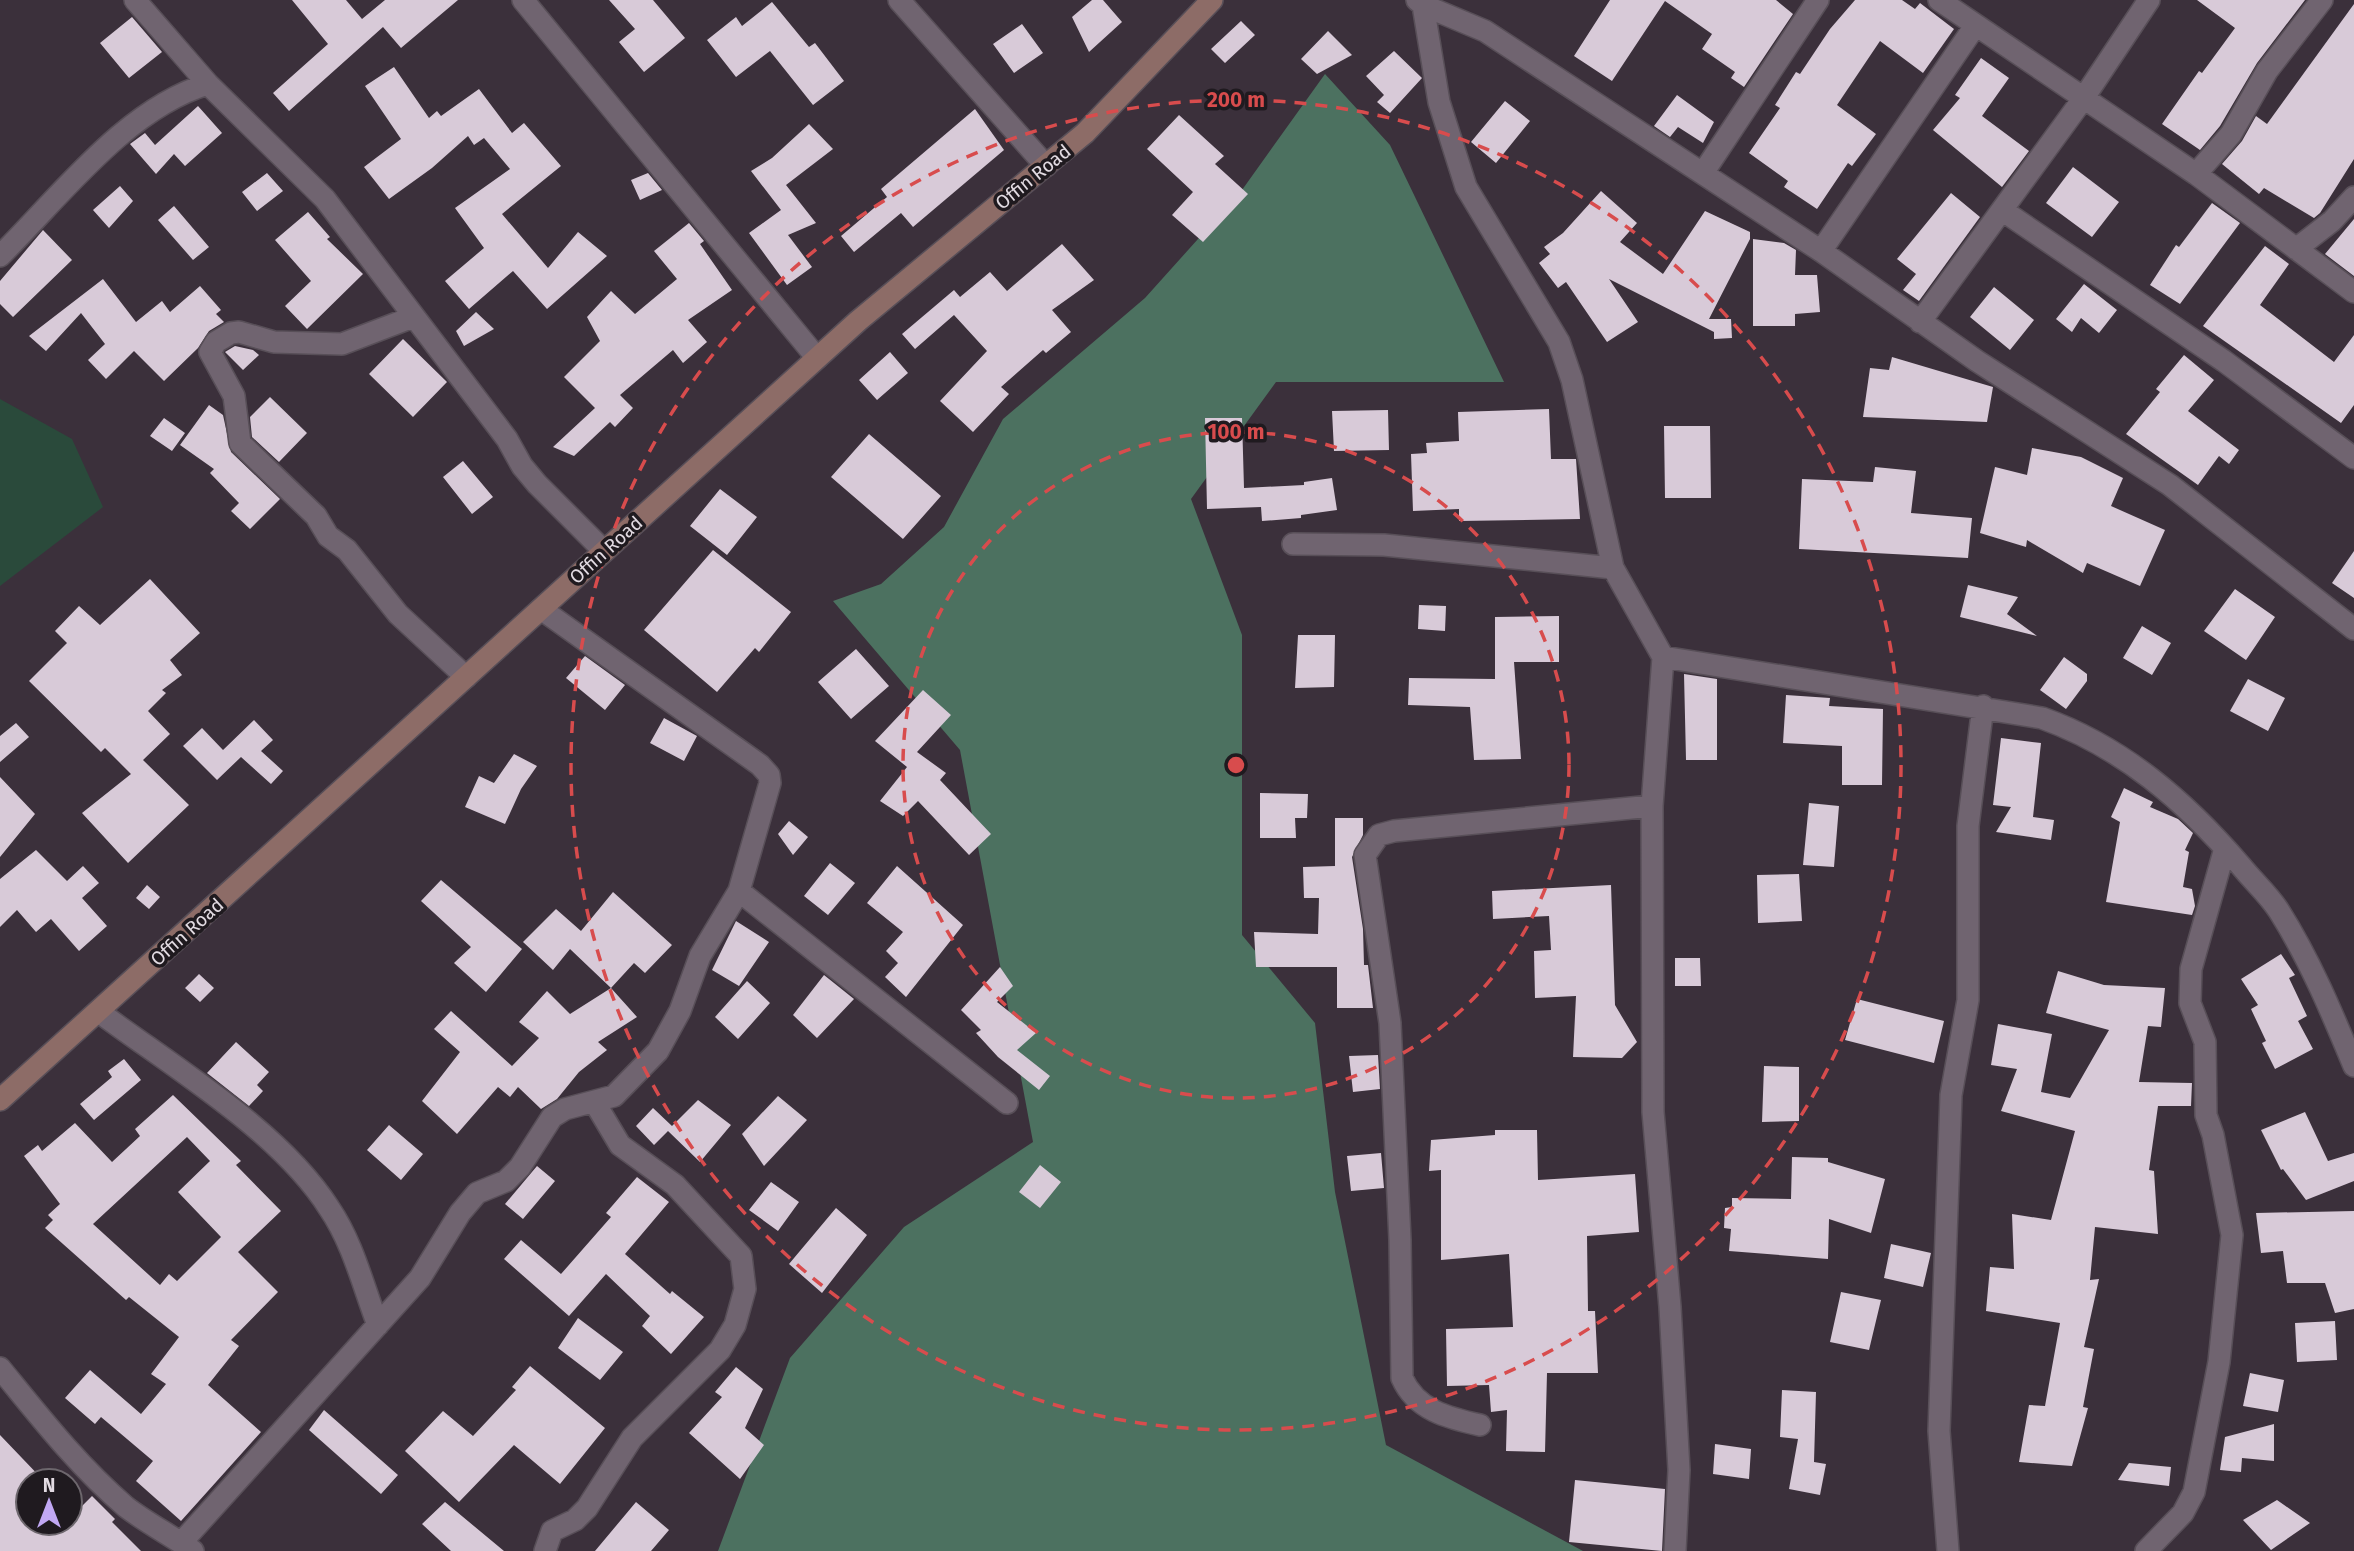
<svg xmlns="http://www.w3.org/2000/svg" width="2354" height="1551" font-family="'Fira Sans',sans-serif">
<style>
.green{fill:#2a4a3b}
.forest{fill:#4c7160}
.building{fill:#d8cad8;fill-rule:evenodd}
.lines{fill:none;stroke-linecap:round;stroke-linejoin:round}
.street-casing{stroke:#584f58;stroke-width:24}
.secondary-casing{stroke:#584f58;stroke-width:24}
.street{stroke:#706470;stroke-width:21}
.secondary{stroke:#8d6c67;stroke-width:21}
.ring{fill:none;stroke:#d84c4d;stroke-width:3.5;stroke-dasharray:12 9}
.labels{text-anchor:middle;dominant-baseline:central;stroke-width:7;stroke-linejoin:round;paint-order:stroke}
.street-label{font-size:19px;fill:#e2dbe2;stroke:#1f1a1f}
.centre{fill:#d84c4d;stroke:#1f1a1f;stroke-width:3.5}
.ring-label{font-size:21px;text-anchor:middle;font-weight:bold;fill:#d84c4d;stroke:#1f1a1f;stroke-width:7;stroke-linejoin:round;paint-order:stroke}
</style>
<rect width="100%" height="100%" fill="#3b303b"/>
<path class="green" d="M0 399 72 439 103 507 0 586Z"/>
<path class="forest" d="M1325 74 1390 145 1504 382H1276L1191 499 1242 635V935L1315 1023 1335 1192 1386 1445 1583 1551H718L790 1358 904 1227 1033 1142 960 750 833 601 881 584 944 527 1003 419 1145 298 1242 190Z"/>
<path class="building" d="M292 0H346L362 19 385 0H458L401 48 383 27 289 111 273 93 328 44Z
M609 0H653L685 38 644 72 619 42 635 29Z
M1092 0H1103L1122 22 1089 52 1072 17Z
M1610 0H1776L1793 14 1744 87 1731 78 1735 72 1702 49 1712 34 1665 1 1612 81 1574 56Z
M1855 0H1902L1915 9 1920 3 1954 29 1923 73 1880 41 1837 105 1876 134 1852 166 1848 163 1817 209 1784 187 1788 181 1749 153 1780 108 1775 105 1796 72 1800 74 1830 29Z
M2197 0H2305L2257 63 2220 126 2200 150 2162 124 2199 71 2202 73 2235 28Z
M772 2 809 47 815 43 844 81 813 105 770 51 736 77 707 40 736 17 742 26Z
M2354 4V159L2320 213 2314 218 2264 188 2259 194 2222 164 2242 141 2256 116 2267 124Z
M132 17 162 52 129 78 100 43Z
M1241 21 1255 35 1225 63 1211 49Z
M1022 24 1043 53 1014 73 993 44Z
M1328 31 1352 55 1317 74 1301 59Z
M1394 51 1422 78 1390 113 1377 102 1384 95 1366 76Z
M1981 58 2009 78 1982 116 2029 151 2002 187 1933 130 1960 98 1955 95Z
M394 67 429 118 437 111 441 116 479 89 512 133 524 123 561 166 502 214 548 268 578 232 607 256 547 309 513 271 469 309 445 281 484 248 455 208 510 169 484 138 474 145 468 136 432 168 389 199 364 167 401 139 365 86Z
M1677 95 1714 122 1703 143 1678 127 1670 137 1654 126Z
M1505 101 1530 121 1496 163 1471 142Z
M198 106 222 133 185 166 174 154 156 174 130 144 145 133 155 145Z
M975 109 1004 150 913 227 901 213 854 252 841 236 887 197 881 189Z
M1179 115 1224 156 1215 164 1248 194 1203 242 1172 215 1193 192 1147 149Z
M809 124 833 149 786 185 816 223 788 235 812 267 787 285 749 233 781 210 751 171 772 158Z
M2073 167 2119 202 2092 237 2046 203Z
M267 173 283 191 257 211 242 192Z
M648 173 662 190 640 200 631 180Z
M120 186 133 201 109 228 93 210Z
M1601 191 1637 223 1620 242 1663 274 1705 211 1750 232V239L1709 319H1731L1732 338 1714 339V332L1609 279 1638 322 1607 342 1566 282 1558 288 1539 263 1550 254 1544 247 1563 233Z
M1951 193 1980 217 1919 301 1903 290 1916 274 1897 259Z
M2212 203 2240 223 2180 304 2150 285 2176 245 2179 247Z
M174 206 209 247 193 260 158 220Z
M308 212 330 237 327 239 363 274 307 329 285 306 311 281 275 240Z
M2354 219V276L2325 254Z
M689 223 704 241 700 244 732 290 688 320 707 342 683 363 673 350 620 395 633 408 615 427 610 422 574 456 553 447 595 408 564 377 600 341 587 317 611 291 635 314 677 279 654 251Z
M43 230 72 260 13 317 0 304V281Z
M1753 239 1784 243 1796 250 1795 275H1817L1820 312 1795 314V326H1753Z
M1062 244 1094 280 1052 310 1071 332 1046 353 1043 350 1001 387 1009 394 973 432 940 401 987 351 954 315 915 349 902 334 954 290 960 297 990 272 1007 291Z
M2265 246 2289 264 2260 305 2334 362 2354 335V405L2341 423 2203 326Z
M103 279 136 322 162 301 170 312 200 286 221 310 216 314 224 322 209 331 198 348 164 381 134 351 106 379 88 360 105 344 81 313 46 351 29 336Z
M2084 284 2117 310 2099 333 2081 318 2072 332 2056 319Z
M1994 287 2034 320 2010 350 1970 317Z
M476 312 494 329 464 346 456 331Z
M403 339 447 382 413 417 369 374Z
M235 346 253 350 259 355 243 370 225 352Z
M890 352 908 373 877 400 859 380Z
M2184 355 2214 380 2188 411 2239 450 2229 464 2219 456 2198 485 2126 434 2160 392 2156 389Z
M1892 357 1993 387 1987 422 1863 417 1870 368 1889 370Z
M270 397 307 433 279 462 252 437 250 417Z
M209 405 223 415 231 452 280 499 250 529 231 511 239 503 210 473 214 469 180 445Z
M1549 409 1551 459H1576L1580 519 1459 521V509L1413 511 1411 454 1427 453 1426 443 1459 441 1458 412Z
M1388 410 1389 450 1334 451 1332 411Z
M164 418 185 433 172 451 150 436Z
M1205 418H1242L1244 488 1304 485V482L1332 478 1337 510 1301 515V518L1262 521 1261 507 1207 509Z
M1664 426H1710L1711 498H1665Z
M869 434 941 496 903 539 831 477Z
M2032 448 2081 457 2123 478 2111 506 2165 530 2140 586 2087 563 2083 573 2027 540 2026 547 1980 533 1995 467 2027 475Z
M463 461 493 497 472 514 443 477Z
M1875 467 1916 471 1911 513 1972 518 1968 558 1799 549 1802 479 1873 482Z
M720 489 757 517 727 555 690 526Z
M713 550 791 612 759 652 755 648 717 692 644 630Z
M2354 551V598L2332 583Z
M150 579 200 633 170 660 182 675 162 690 166 693 148 711 170 734 143 760 189 805 128 863 82 813 131 774 105 748 101 752 29 681 67 643 55 631 79 606 100 625Z
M1968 585 2018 597 2007 614 2037 636 1960 617Z
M2235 589 2275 617 2246 660 2204 631Z
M1419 605 1446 606 1445 631 1418 629Z
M1559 616V662H1514L1521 759 1474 760 1470 707 1408 705 1409 678 1495 679V617Z
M2142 626 2171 643 2152 675 2123 658Z
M1298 635H1335L1334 687 1295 688Z
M856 649 889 686 851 719 818 682Z
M585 656 625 685 605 710 566 678Z
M2064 657 2087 674V681L2066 709 2040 690Z
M1684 674 1717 679V760H1686Z
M2248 679 2285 698 2268 731 2230 711Z
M923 690 951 715 917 752 946 773 940 780 991 834 969 855 918 801 903 816 880 801 907 767 875 741Z
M1786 695 1830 698 1829 706 1883 709 1882 785H1842V746L1783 743Z
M664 718 697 736 684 761 650 743Z
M254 720 273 740 261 751 283 771 271 784 241 757 217 780 183 746 202 728 223 750Z
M16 723 29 737 0 762V736Z
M2001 738 2041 743 2033 817 2054 820 2051 840 1996 832 2011 807 1993 805Z
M514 754 537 766 521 789 505 824 465 807 479 776 494 783Z
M0 777 35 814 0 857Z
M2124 788 2153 802 2150 807 2178 819 2193 833 2185 850 2189 852 2183 887 2192 889 2195 906 2192 915 2106 902 2120 822 2111 817Z
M1260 793 1308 794 1307 818H1295L1296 838H1260Z
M1809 803 1839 806 1834 867 1803 865Z
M1335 818H1363V835L1352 857 1363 929 1364 965H1368L1373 1008H1337V967H1256L1254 932 1318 934 1319 898H1304L1303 867 1335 866Z
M789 821 808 837 793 855 778 834Z
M36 850 67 881 83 866 99 883 82 898 107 926 79 951 51 919 36 932 17 910 0 927V879Z
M830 863 855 883 828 915 804 896Z
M897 866 963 925 906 997 885 977 898 963 886 951 903 932 867 903Z
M1799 874 1802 921 1758 923 1757 875Z
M441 880 522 949 486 992 454 963 471 947 421 901Z
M147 885 160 897 149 909 136 898Z
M1611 885 1615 1005 1637 1042 1622 1058 1573 1057 1576 996 1535 998 1534 951 1551 950 1549 916 1493 919 1492 891Z
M613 892 672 945 645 973 634 963 611 988 570 949 553 970 523 942 556 909 581 931Z
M736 921 769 942 739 986 712 970Z
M2281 954 2295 975 2289 978 2307 1016 2298 1021 2313 1049 2275 1069 2262 1043 2266 1041 2251 1009 2258 1005 2241 979Z
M1675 958H1700L1701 986H1675Z
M1000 967 1013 986 997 1002 1036 1033 1017 1050 1050 1076 1039 1090 998 1057 976 1033 981 1030 961 1010Z
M2058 971 2104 985 2165 988 2161 1027 2148 1026 2139 1082 2192 1083 2191 1106H2158L2149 1170 2154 1171 2158 1234 2095 1227 2090 1280 2099 1279 2084 1347 2094 1349 2083 1407 2088 1408 2072 1466 2019 1462 2029 1405 2045 1406 2060 1323 1986 1311 1990 1267 2014 1269 2012 1214 2051 1220 2075 1131 2001 1111 2017 1069 1991 1065 1998 1024 2052 1034 2041 1092 2070 1098 2109 1030 2046 1013Z
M199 974 214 988 200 1002 185 988Z
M824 975 854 999 817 1038 793 1015Z
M747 981 770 1003 738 1039 715 1017Z
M611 988 637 1017 598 1042 607 1050 579 1072 557 1099 541 1109 518 1087 510 1097 498 1087 457 1134 422 1101 460 1052 434 1029 451 1011 512 1066 539 1038 519 1022 547 991 570 1014Z
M1857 999 1944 1021 1934 1063 1845 1040Z
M236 1042 269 1072 257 1085 263 1091 249 1106 207 1073Z
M1378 1055 1380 1089 1353 1092 1349 1056Z
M124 1059 141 1080 94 1120 80 1104 112 1077 108 1071Z
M1764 1066 1799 1067V1121L1762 1122Z
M173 1095 241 1161 236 1165 281 1211 238 1252 278 1292 231 1340 239 1346 208 1385 261 1432 181 1521 136 1481 153 1461 101 1417 95 1424 65 1398 90 1370 141 1414 166 1384 151 1374 179 1337 129 1297 126 1300 45 1228 53 1220 48 1215 60 1204 24 1156 38 1145 42 1151 75 1123 112 1162 140 1136 135 1129ZM187 1137 210 1161 178 1192 221 1237 177 1281 169 1274 160 1285 93 1224Z
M778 1096 807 1120 764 1166 742 1134Z
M698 1100 731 1125 700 1162 668 1131 654 1145 636 1126 653 1108 672 1126Z
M2305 1112 2328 1161 2354 1153V1181L2306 1200 2283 1169 2281 1170 2261 1130Z
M389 1125 423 1154 401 1180 367 1150Z
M1495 1130H1537L1538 1180 1635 1174 1639 1232 1587 1236 1588 1311H1595L1598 1373H1547L1545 1452 1506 1451 1507 1410 1491 1412 1489 1385 1447 1386 1446 1329 1513 1327 1509 1254 1441 1260V1170L1429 1171 1431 1140 1495 1135Z
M1381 1153 1384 1188 1351 1191 1347 1156Z
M1792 1157 1828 1158V1162L1885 1179 1871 1233 1829 1219 1828 1259 1729 1251 1731 1229 1724 1228 1725 1208 1732 1207V1198L1791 1199Z
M1040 1165 1061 1182 1040 1208 1019 1192Z
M537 1166 555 1181 523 1219 505 1204Z
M637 1177 669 1202 625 1254 670 1294 672 1291 704 1317 671 1354 642 1326 650 1316 606 1274 569 1316 504 1259 521 1240 561 1274 611 1217 606 1213Z
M771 1182 799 1202 778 1231 749 1210Z
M836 1208 867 1235 822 1293 789 1264Z
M2354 1211V1309L2335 1313 2325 1283H2287L2283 1251 2261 1253 2256 1213Z
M1891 1244 1931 1253 1923 1287 1884 1278Z
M1841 1292 1881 1300 1869 1350 1830 1342Z
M578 1318 623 1352 600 1380 558 1348Z
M2335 1321 2337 1360 2297 1362 2295 1323Z
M530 1366 605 1428 560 1484 514 1445 459 1502 405 1451 443 1411 473 1436 516 1390 512 1387Z
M736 1367 763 1389 745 1428 764 1445 740 1479 689 1433 722 1397 715 1392Z
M2250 1373 2284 1380 2278 1412 2243 1406Z
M1782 1390 1816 1392 1814 1462 1826 1464 1820 1495 1789 1489 1798 1439 1780 1437Z
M324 1410 398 1475 381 1494 309 1430Z
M2274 1424V1461L2242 1458 2241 1472 2220 1470 2225 1437Z
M0 1435 44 1481H28V1523H70V1494L82 1506 92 1496 115 1519 112 1522 141 1551H0Z
M1715 1444 1751 1449 1749 1479 1713 1474Z
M2129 1463 2171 1467 2169 1486 2118 1480Z
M1575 1480 1665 1489 1662 1551 1569 1542Z
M2277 1500 2310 1523 2271 1550 2243 1520Z
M445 1502 504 1551H451L422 1524Z
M636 1502 669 1530 651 1551H595Z"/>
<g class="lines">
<defs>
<path id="street" d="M135 0 208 84 325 199 507 439 522 466 537 484 604 551
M523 0 817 358
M899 0 1046 166
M1417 0 1423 5 1485 31 1821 251 1977 361 2170 485 2354 629
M1939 0 2196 174 2354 292
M1423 5 1439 102 1466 187 1559 342 1572 380 1613 568 1663 657 1652 806 1653 1112 1670 1307 1679 1470 1675 1551
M1703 173 1818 0
M2196 174 2231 134 2267 71 2322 0
M2002 210 2224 361 2354 458
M2296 249 2332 221 2354 197
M1821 251 1975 26
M0 256C59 198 126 108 208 84
M413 317 342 344 274 342 239 332 231 333 216 342 210 352 234 396 240 443 316 516 328 536 347 550 398 614 466 677
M1920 322 2083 99 2149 0
M1293 544 1384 545 1613 568
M1663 657 2042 718C2123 747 2185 801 2241 866 2253 881 2269 895 2279 911 2310 960 2332 1013 2354 1066
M739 891 1007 1103
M99 1012C173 1067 280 1131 329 1208 353 1243 363 1286 378 1325
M0 1368C40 1417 78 1466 126 1507 147 1523 172 1536 193 1551
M1480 1425C1448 1418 1416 1410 1402 1378L1400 1240 1390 1023 1365 855 1379 835 1394 831 1652 806
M181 1543 420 1278 460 1213 477 1193 506 1181 520 1167 552 1117 565 1109 614 1096 658 1051 680 1011 700 956 739 891 770 783 769 775 760 765 541 609
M545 1551 552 1531 575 1520 587 1508 632 1438 720 1350 735 1325 745 1289 741 1256 675 1185 620 1145 595 1103
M1948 1551 1939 1431 1950 1125 1951 1095 1968 1000V826L1983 706
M2146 1551 2183 1513 2194 1492 2219 1362 2232 1235 2213 1135 2206 1115 2205 1042 2190 1003 2191 969 2225 848"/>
<path id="secondary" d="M0 1100 858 321 1085 133 1212 0"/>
</defs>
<use href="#street" class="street-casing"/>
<use href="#secondary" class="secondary-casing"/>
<use href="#street" class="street"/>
<use href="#secondary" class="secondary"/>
</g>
<g class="ring">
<circle cx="1236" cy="765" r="333"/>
<circle cx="1236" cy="765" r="665"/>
</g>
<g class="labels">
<g class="street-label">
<text transform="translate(1033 177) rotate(-39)">Offin Road</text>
<text transform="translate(606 550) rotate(-42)">Offin Road</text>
<text transform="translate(187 932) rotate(-42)">Offin Road</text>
</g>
</g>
<circle cx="1236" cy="765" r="10" class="centre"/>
<g class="ring-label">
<text x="1236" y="107">200 m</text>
<text x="1236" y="439">100 m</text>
</g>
<g transform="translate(49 1502)"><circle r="33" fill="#1f1a1f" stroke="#6d676d" stroke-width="2"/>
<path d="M0-5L12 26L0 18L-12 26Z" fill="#c1a8f3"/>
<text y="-10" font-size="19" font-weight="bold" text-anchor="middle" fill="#e2dbe2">N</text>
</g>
</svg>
